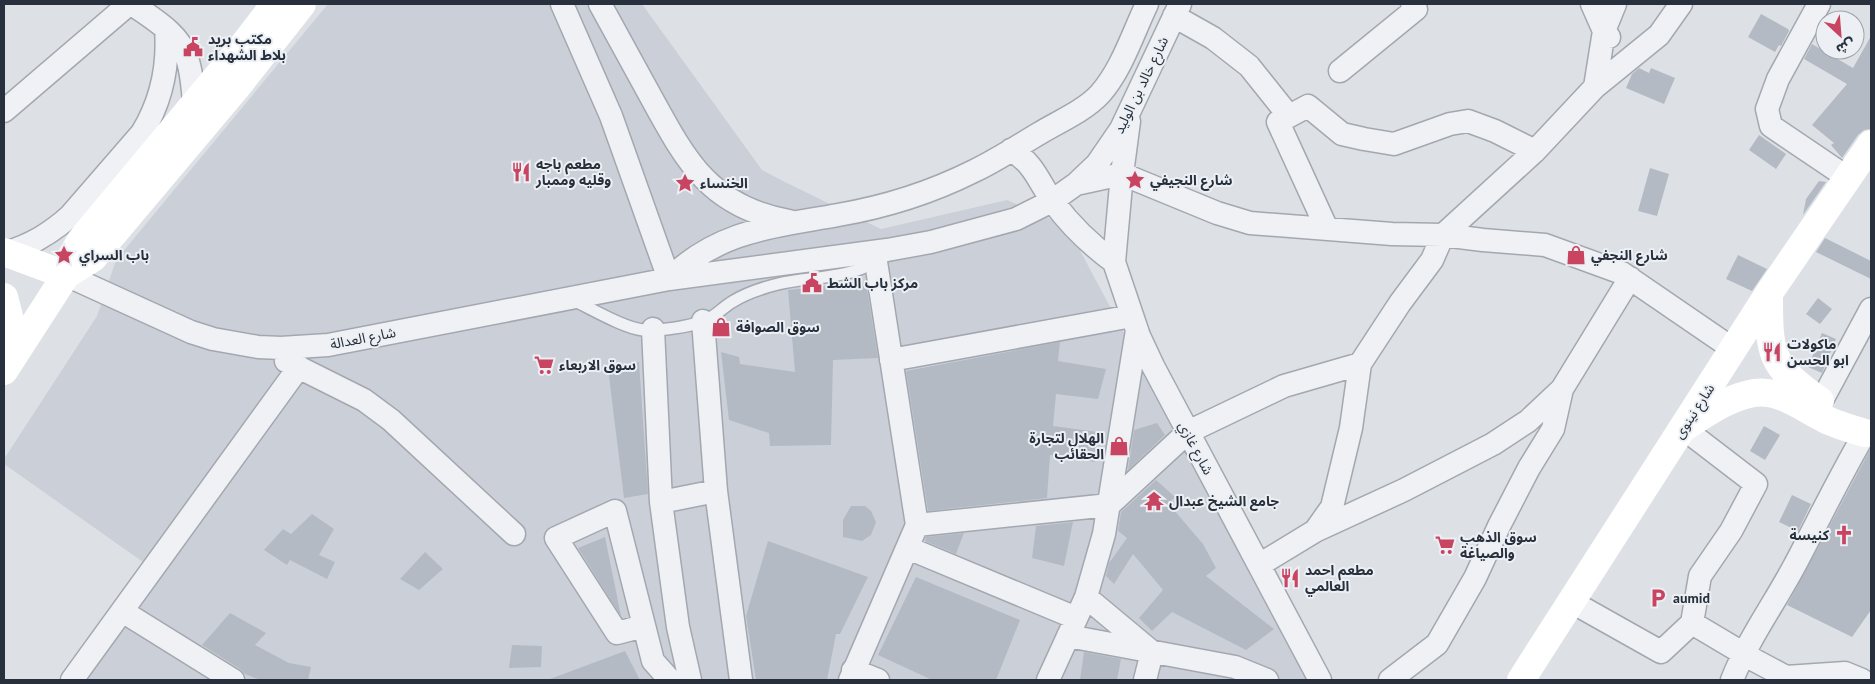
<svg xmlns="http://www.w3.org/2000/svg" width="1875" height="684" font-family="'PT Sans','Noto Sans Arabic',sans-serif">
<style>
.built{fill:#cbd0d8}
.building{fill:#b4bac3}
.lines{fill:none;stroke-linecap:round;stroke-linejoin:round}
.lane-casing{stroke:#a3a8b0;stroke-width:14}
.street-casing{stroke:#a3a8b0;stroke-width:25}
.lane{stroke:#eff1f5;stroke-width:11}
.street{stroke:#eff1f5;stroke-width:22}
.secondary{stroke:#fff;stroke-width:28}
.labels{text-anchor:middle;dominant-baseline:central;stroke-width:4;stroke-linejoin:round;paint-order:stroke}
.poi-label{font-size:14px;font-weight:bold;fill:#27303c;stroke:#ecf0f4;text-anchor:start}
.street-label{font-size:14px;fill:#27303c;stroke:#ecf0f4}
</style>
<rect width="100%" height="100%" fill="#dde1e6"/>
<path class="built" d="M328 4H642L762 170 781 180 881 229 1007 200 1067 226 1205 485 1313 680H82L160 574 4 464V459L97 316 116 260Z"/>
<path class="building" d="M1761 14 1788 29 1789 31 1781 46 1779 45 1775 52 1748 37Z
M1871 36V129L1864 130 1858 135 1842 158 1831 145 1834 143 1812 125 1847 84 1804 59 1812 44 1853 68Z
M1639 68 1649 73 1651 68 1675 78 1664 104 1626 88 1632 74Z
M1759 135 1786 154 1776 169 1749 150Z
M1650 168 1669 174 1657 216 1638 211Z
M1819 181 1826 182 1803 215 1806 199Z
M1825 238 1871 261V279L1816 252Z
M1738 255 1767 269 1752 291 1726 279Z
M866 282 878 358 833 360 831 445 770 446 769 433 729 420 721 352 739 357 740 364 795 372 788 290Z
M1818 298 1832 309 1820 324 1806 314Z
M1822 333 1836 339 1822 373 1808 367Z
M1060 342 1058 361 1106 369 1098 399 1056 394 1053 426 1098 432 1095 462 1050 455 1047 498 928 511 906 371Z
M639 362 648 494 624 498 608 368Z
M1157 423 1165 435 1128 470 1134 430Z
M1764 426 1780 435 1765 460 1750 451Z
M1871 448V610L1852 637 1787 605Z
M1156 480 1175 497 1168 503 1203 544 1216 568 1206 576 1274 629 1246 650 1172 612 1152 631 1139 618 1163 590 1133 554 1114 584 1106 576 1109 563 1127 538 1118 531 1121 512Z
M1792 495 1811 504 1798 531 1779 522Z
M851 506H865L871 511 876 522 871 535 862 541 843 537V520Z
M312 514 334 529 319 555 335 562 327 579 290 560 287 565 264 550 283 529 291 534Z
M1073 522 1064 566 1032 558 1036 526Z
M964 533 956 554 925 541 926 537Z
M605 537 621 616 578 548Z
M768 541 868 577 840 634H836L827 680H756L746 616Z
M425 552 443 569 419 590 400 579Z
M916 577 1020 620 996 680H932L878 655Z
M230 613 266 633 255 645 289 663 311 667 308 680H260L245 674 240 669 202 645Z
M512 645 542 646 541 667 509 668Z
M625 651 640 680H551L550 679Z
M1084 652 1121 659 1117 680H1080Z"/>
<g class="lines">
<defs>
<path id="lane" d="M573 300C592 309 624 328 643 330 660 331 688 327 704 321 715 317 722 308 732 302 746 293 762 288 778 284 810 276 849 280 877 260"/>
<path id="street" d="M132 4C153 19 179 33 187 58 192 73 193 89 194 105
M562 4 611 116 669 279
M600 4C617 35 634 66 651 97 686 161 710 207 789 221
M1592 4 1604 31 1609 37
M1615 4 1604 31 1595 87 1659 35 1681 4
M1819 4 1778 79 1767 109 1771 126 1848 178
M1174 16 1213 38 1249 66 1289 116
M1340 71 1416 9 1412 4
M4 111 129 4
M1129 121 1122 174 1114 262 1139 336 1153 366 1320 680
M1011 150C1036 165 1038 182 1054 203 1071 226 1091 245 1114 262
M1076 184 1122 174 1217 213 1250 223 1392 234 1443 235 1483 240 1545 245 1622 273 1733 349
M1327 229 1278 122 1308 106 1342 134 1364 139 1394 144 1450 124 1468 121 1495 131 1535 151
M5 253C31 245 50 234 70 216L142 133C162 100 169 67 166 29
M66 275 191 332 213 339 258 347 281 348 328 345 669 279 887 250 931 242 1016 219 1052 201 1076 184 1097 164 1121 129 1180 4
M669 279C719 230 773 227 838 215 885 207 932 192 974 171 997 160 1018 146 1040 133 1060 121 1084 111 1100 94 1122 69 1133 33 1147 4
M703 321 716 491 741 680
M653 329 661 502 678 627 690 680
M891 360 1132 316
M286 361 364 400 391 420 514 534
M1821 402 1871 309
M1683 428 1756 484 1731 531 1700 576 1692 623
M661 502 716 491
M917 525 1109 505 1188 432 1284 386 1360 364 1400 303 1432 260 1443 235 1535 151 1595 87
M1315 531 1404 490 1493 444 1528 421 1562 389 1630 278
M908 548 1076 618
M1259 565 1315 531 1332 507 1351 428 1360 364
M1086 597 1152 652 1145 680
M1572 602 1661 652 1692 623 1756 661 1786 677 1845 673 1862 680
M122 611 233 680
M644 626 617 633 556 538 615 511 653 661 670 680
M1068 636 1235 667 1267 680
M853 670 878 680
M72 680 299 367
M850 680 917 525 876 262
M1048 680 1086 597 1104 534 1137 330
M1390 680 1437 644 1475 578 1499 526 1529 468 1553 429 1562 389
M1732 680C1749 637 1777 600 1798 559 1820 517 1841 474 1865 433"/>
</defs>
<use href="#lane" class="lane-casing"/>
<use href="#street" class="street-casing"/>
<use href="#lane" class="lane"/>
<use href="#street" class="street"/>
<path class="secondary" d="M4 252 66 275 93 258 236 88 302 4
M1769 293C1769 354 1769 365 1820 401
M4 297 11 324 13 357
M4 371 66 275 71 257 81 240 241 48 275 4
M1688 425C1708 412 1730 397 1754 393 1780 389 1802 408 1825 419 1837 425 1851 429 1865 433
M1521 680 1769 293 1871 144"/>
</g>
<defs>
<symbol id="civic-bare" viewBox="-9 -9 18 18"><path d="M-.6-6.5H3V-4.5H.6V-3L4-1V1h2V6H-6V1h2V-1L-.6-3ZM-1.2 2.5V6h2.4V2.5Z" fill="#c84460" stroke="#ecf0f4" stroke-width="2.5" paint-order="stroke"/></symbol>
<symbol id="restaurant-bare" viewBox="-9 -9 18 18"><path d="M-5-6h1v4h1v-4h1v4h1v-4h1v5L-1.5 .5V6h-2V.5L-5-1ZM5-6V6H3V1.5H1.5Q1.5-4 5-6Z" fill="#c84460" stroke="#ecf0f4" stroke-width="2.5" paint-order="stroke"/></symbol>
<symbol id="sight-bare" viewBox="-9 -9 18 18"><path d="M0-6L1.8-2.2L6-1.7L2.9 1.2L3.7 5.4L0 3.3L-3.7 5.4L-2.9 1.2L-6-1.7L-1.8-2.2Z" fill="#c84460" stroke="#ecf0f4" stroke-width="2.5" paint-order="stroke"/></symbol>
<symbol id="shop-bare" viewBox="-9 -9 18 18"><path d="M-5-2.5h2.3a2.7 3.5 0 0 1 5.4 0H5L5.5 6h-11ZM-1.5-2.5h3a1.5 2.3 0 0 0-3 0Z" fill="#c84460" stroke="#ecf0f4" stroke-width="2.5" paint-order="stroke"/></symbol>
<symbol id="supermarket-bare" viewBox="-9 -9 18 18"><path d="M-6-5.5h2.5l.6 2H6L4.5 2H-2.5L-4.4-4H-6ZM-1.5 3.2a1.3 1.3 0 1 0 .1 0ZM3 3.2a1.3 1.3 0 1 0 .1 0Z" fill="#c84460" stroke="#ecf0f4" stroke-width="2.5" paint-order="stroke"/></symbol>
<symbol id="temple-bare" viewBox="-9 -9 18 18"><path d="M0-6L5-2H3V0L6.5 2.5H4V6H1.5V3h-3V6H-4V2.5H-6.5L-3 0V-2H-5Z" fill="#c84460" stroke="#ecf0f4" stroke-width="2.5" paint-order="stroke"/></symbol>
<symbol id="church-bare" viewBox="-9 -9 18 18"><path d="M-1.2-6h2.4v3.5h3.3v2.4h-3.3V6h-2.4V-.1h-3.3v-2.4h3.3Z" fill="#c84460" stroke="#ecf0f4" stroke-width="2.5" paint-order="stroke"/></symbol>
<symbol id="parking-bare" viewBox="-9 -9 18 18"><path d="M-3.5-5.5H1a3.5 3.5 0 0 1 0 7H-1V5.5H-3.5ZM-1-3.4V-.6H.8a1.4 1.4 0 0 0 0-2.8Z" fill="#c84460" stroke="#ecf0f4" stroke-width="2.5" paint-order="stroke"/></symbol>
</defs>
<g fill-rule="evenodd">
<use href="#civic-bare" x="179" y="33" width="28" height="28"/>
<use href="#restaurant-bare" x="507" y="158" width="28" height="28"/>
<use href="#sight-bare" x="1121" y="166" width="28" height="28"/>
<use href="#sight-bare" x="671" y="169" width="28" height="28"/>
<use href="#sight-bare" x="50" y="241" width="28" height="28"/>
<use href="#shop-bare" x="1562" y="241" width="28" height="28"/>
<use href="#civic-bare" x="798" y="269" width="28" height="28"/>
<use href="#shop-bare" x="707" y="313" width="28" height="28"/>
<use href="#restaurant-bare" x="1758" y="338" width="28" height="28"/>
<use href="#supermarket-bare" x="530" y="351" width="28" height="28"/>
<use href="#shop-bare" x="1105" y="432" width="28" height="28"/>
<use href="#temple-bare" x="1140" y="487" width="28" height="28"/>
<use href="#church-bare" x="1830" y="521" width="28" height="28"/>
<use href="#supermarket-bare" x="1431" y="531" width="28" height="28"/>
<use href="#restaurant-bare" x="1276" y="564" width="28" height="28"/>
<use href="#parking-bare" x="1644" y="584" width="28" height="28"/>
</g>
<g class="labels">
<g class="poi-label">
<text x="208" y="39">مكتب بريد<tspan x="208" dy="16">بلاط الشهداء</tspan></text>
<text x="536" y="164">مطعم باجه<tspan x="536" dy="16">وقليه وممبار</tspan></text>
<text x="1150" y="180">شارع النجيفي</text>
<text x="700" y="183">الخنساء</text>
<text x="79" y="255">باب السراي</text>
<text x="1591" y="255">شارع النجفي</text>
<text x="827" y="283">مركز باب الشط</text>
<text x="736" y="327">سوق الصوافة</text>
<text x="1787" y="344">ماكولات<tspan x="1787" dy="16">ابو الحسن</tspan></text>
<text x="559" y="365">سوق الاربعاء</text>
<text x="1104" y="438" text-anchor="end">الهلال لتجارة<tspan x="1104" dy="16">الحقائب</tspan></text>
<text x="1169" y="501">جامع الشيخ عبدال</text>
<text x="1829" y="535" text-anchor="end">كنيسة</text>
<text x="1460" y="537">سوق الذهب<tspan x="1460" dy="16">والصياغة</tspan></text>
<text x="1305" y="570">مطعم احمد<tspan x="1305" dy="16">العالمي</tspan></text>
<text x="1673" y="598">aumid</text>
</g>
<g class="street-label">
<text transform="translate(1141 85) rotate(-64)">شارع خالد بن الوليد</text>
<text transform="translate(363 338) rotate(-11)">شارع العدالة</text>
<text transform="translate(1694 411) rotate(-57)">شارع نينوى</text>
<text transform="translate(1196 448) rotate(62)">شارع غازي</text>
</g>
</g>
<rect width="1875" height="684" fill="none" stroke="#27303c" stroke-width="10"/>
<g transform="translate(1840 35) rotate(154)"><circle r="24" fill="#ecf0f4" stroke="#9da3aa"/>
<path d="M0-4L9 19L0 12L-9 19Z" fill="#c84460"/>
<text y="-8" font-size="14" font-weight="bold" text-anchor="middle" fill="#27303c">ش</text>
</g>
</svg>
